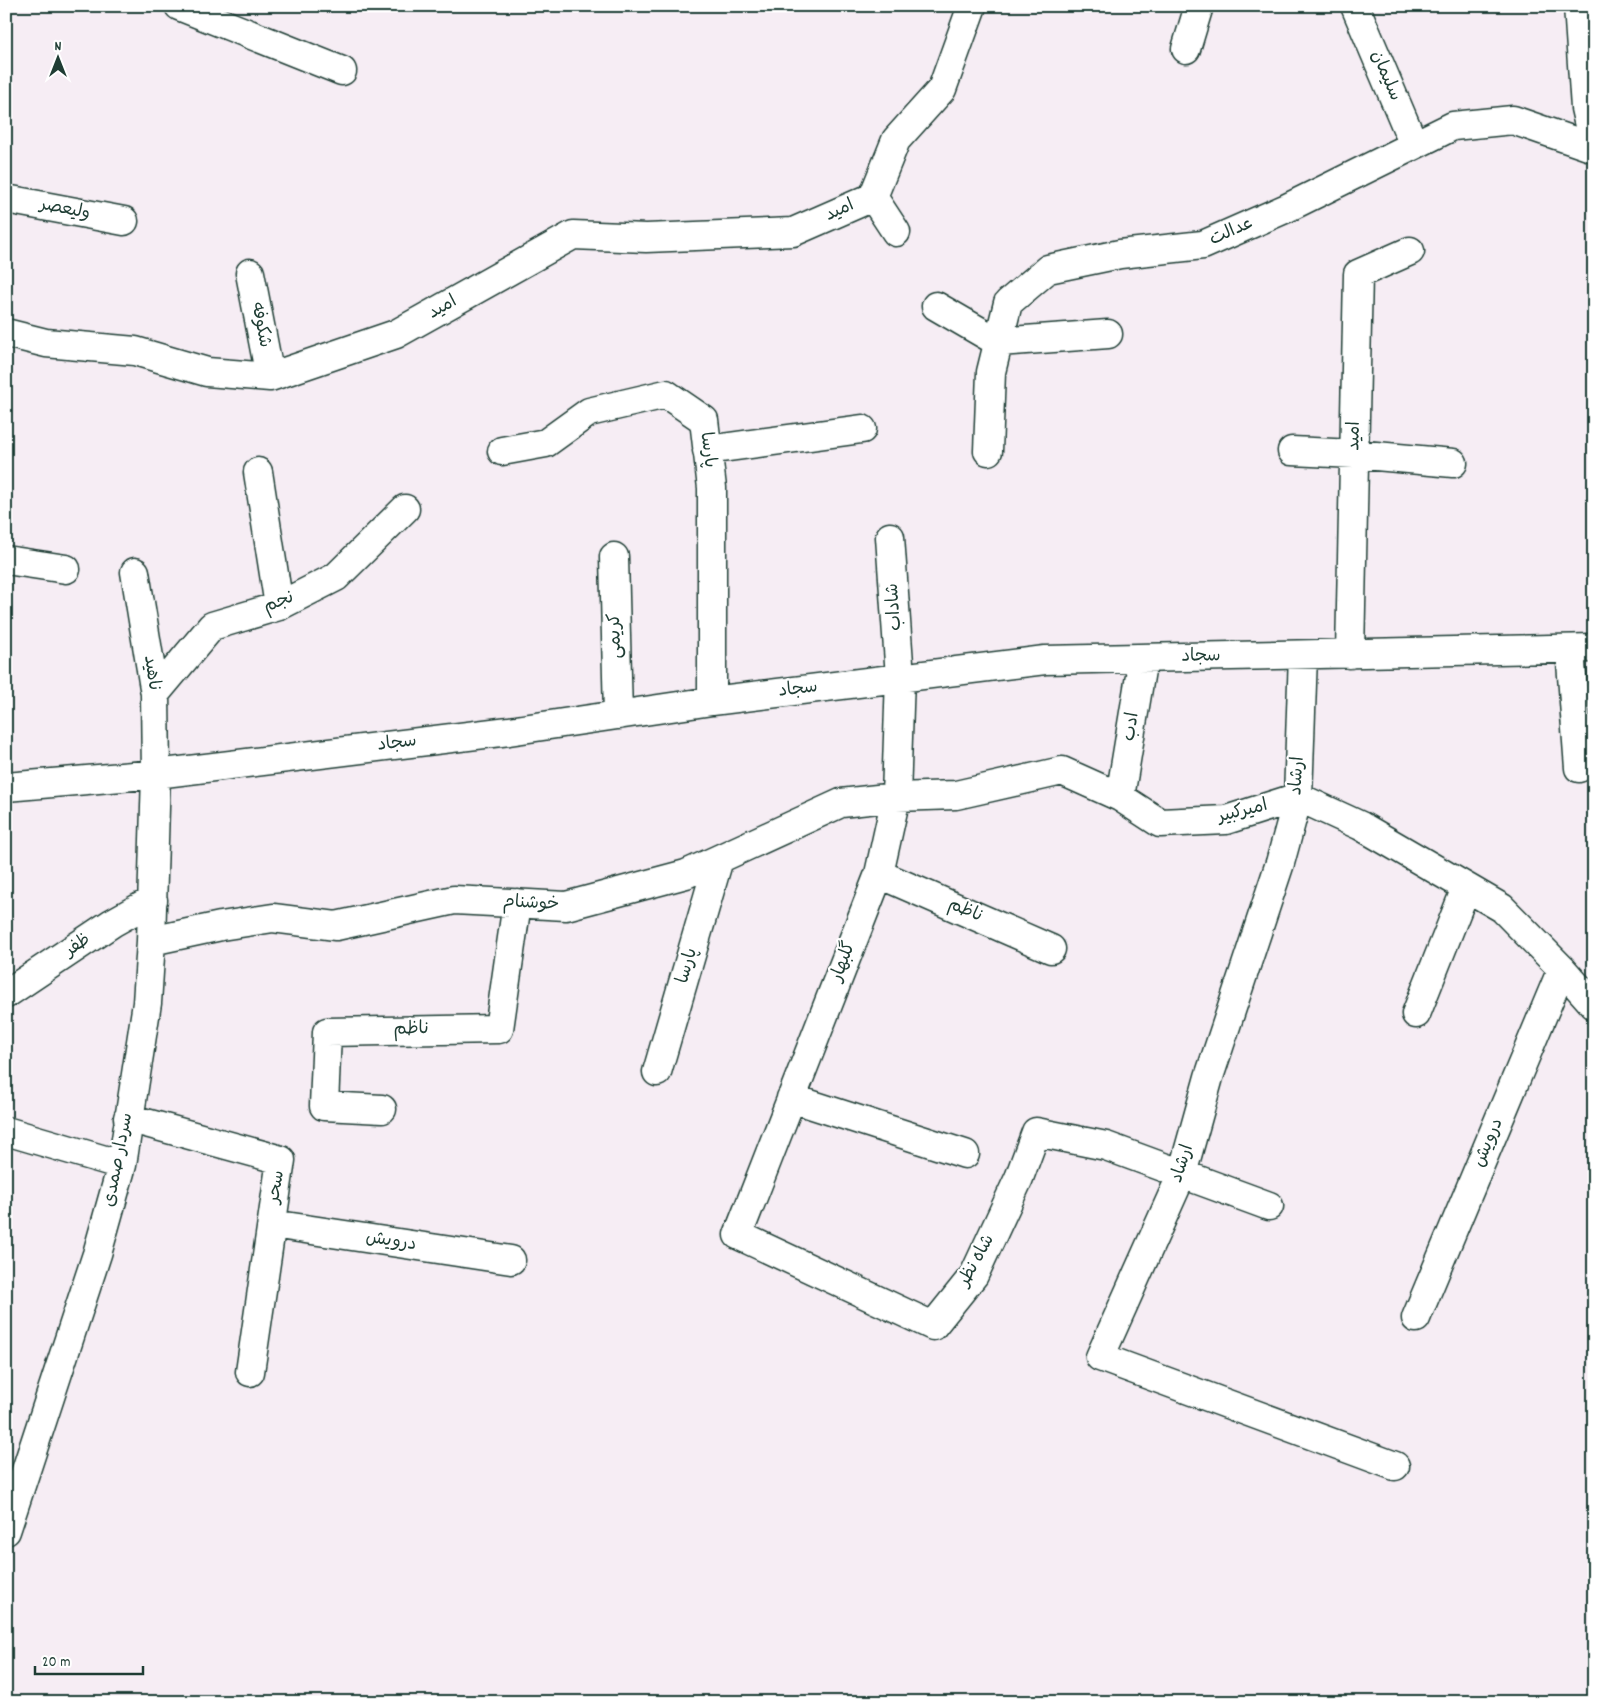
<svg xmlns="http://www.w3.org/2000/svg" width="1600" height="1708" font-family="Dekko,'Playpen Sans Arabic',sans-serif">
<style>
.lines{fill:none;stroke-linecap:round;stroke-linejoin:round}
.minor-casing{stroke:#1f3d34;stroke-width:31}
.minor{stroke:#fff;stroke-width:28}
.labels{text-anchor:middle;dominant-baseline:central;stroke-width:4.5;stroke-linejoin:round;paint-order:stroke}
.street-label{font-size:18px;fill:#1f3d34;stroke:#fff}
</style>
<rect width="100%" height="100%" fill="#f6edf4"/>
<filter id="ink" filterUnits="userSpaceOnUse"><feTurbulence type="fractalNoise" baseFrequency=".02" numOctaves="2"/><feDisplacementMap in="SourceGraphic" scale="10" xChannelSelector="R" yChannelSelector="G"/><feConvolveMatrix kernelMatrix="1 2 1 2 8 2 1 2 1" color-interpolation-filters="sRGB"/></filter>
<g filter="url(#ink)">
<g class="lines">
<defs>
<path id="minor" d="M179 6 342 71
M1355 6 1414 145
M1578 6 1585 108 1594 148
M1186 49 1199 6
M6 199 124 221
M896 232 873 197 896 140 942 89 972 6
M250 273 270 377
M936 306 998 342 1108 334
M6 333 46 343 135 351 207 372 270 377 396 334 573 235 646 238 793 232 873 197
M707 450 862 429
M502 451 546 443 589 412 666 394 704 420 712 488V701
M988 451 991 372 1008 303 1048 269 1120 254 1203 245 1287 208 1453 126 1513 120 1594 148
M1292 451 1354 454 1453 463
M258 472 279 606
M890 537 900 677 896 797 879 874 738 1235 933 1326 974 1275 1019 1178 1036 1132 1106 1146 1269 1206
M614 557 618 715
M6 560 66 569
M1570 649 1579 768
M1350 654 1358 274 1410 251
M1303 655 1298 797 1280 863 1209 1077 1182 1174 1100 1357 1395 1466
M155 694 212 626 279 606 336 577 405 509
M6 787 156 774 509 731 712 701 1045 660 1594 648
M1120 797 1143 658
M879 874 1051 949
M151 941 221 926 273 918 336 926 454 900 566 906 686 874 841 803 896 797 956 795 1062 771 1120 797 1160 823 1226 820 1298 797 1361 826 1502 908 1562 969 1594 1005
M6 994 112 923 153 900
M1416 1014 1466 888
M657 1072 719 859
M791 1098 965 1154
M382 1109 324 1106 327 1032 499 1029 517 903
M128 1118 281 1160 250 1372
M6 1131 122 1165
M272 1224 511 1260
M1416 1318 1562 969
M6 1531 97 1254 122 1165 147 1003 151 941 156 774 155 694 135 572"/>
</defs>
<use href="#minor" class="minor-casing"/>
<use href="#minor" class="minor"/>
</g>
</g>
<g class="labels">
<g class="street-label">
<text transform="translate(1385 76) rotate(67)">سلیمان</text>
<text transform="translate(65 210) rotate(11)">ولیعصر</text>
<text transform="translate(840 211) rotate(-24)">امید</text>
<text transform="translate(1232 232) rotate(-24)">عدالت</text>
<text transform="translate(443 308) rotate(-29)">امید</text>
<text transform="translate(260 325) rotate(79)">شکوفه</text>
<text transform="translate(1355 436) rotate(-89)">امید</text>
<text transform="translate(707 450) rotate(83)">پارسا</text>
<text transform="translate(279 603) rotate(-22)">نجم</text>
<text transform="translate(895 607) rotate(-94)">شاداب</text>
<text transform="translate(616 636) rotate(-91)">کریمی</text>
<text transform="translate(1201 657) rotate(-1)">سجاد</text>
<text transform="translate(151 673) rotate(82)">ناهید</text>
<text transform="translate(798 690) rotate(-7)">سجاد</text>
<text transform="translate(1132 727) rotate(-81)">ادب</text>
<text transform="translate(397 744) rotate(-7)">سجاد</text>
<text transform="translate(1298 776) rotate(-86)">ارشاد</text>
<text transform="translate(1243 812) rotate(-14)">امیرکبیر</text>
<text transform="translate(531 904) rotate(3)">خوشنام</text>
<text transform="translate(965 911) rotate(23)">ناظم</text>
<text transform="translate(78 946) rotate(-34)">ظفر</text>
<text transform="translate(844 962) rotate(-69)">گلبهار</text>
<text transform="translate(688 966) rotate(-74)">پارسا</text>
<text transform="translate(411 1030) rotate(-1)">ناظم</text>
<text transform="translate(1489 1143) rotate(-67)">درویش</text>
<text transform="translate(119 1160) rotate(-79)">سردار صمدی</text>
<text transform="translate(1183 1164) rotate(-72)">ارشاد</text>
<text transform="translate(277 1187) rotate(-81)">سحر</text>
<text transform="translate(391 1242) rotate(9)">درویش</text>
<text transform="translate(977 1261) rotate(-61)">شاه نظر</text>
</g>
</g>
<rect width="1600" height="1708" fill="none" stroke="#fff" stroke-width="25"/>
<rect x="12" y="12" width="1575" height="1683" fill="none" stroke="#1f3d34" stroke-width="2" filter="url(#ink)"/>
<g transform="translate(58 58)" stroke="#ffffff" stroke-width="4" paint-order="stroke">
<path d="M0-4L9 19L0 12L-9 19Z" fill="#1f3d34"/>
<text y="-8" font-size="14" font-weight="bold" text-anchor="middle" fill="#1f3d34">N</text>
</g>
<path d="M35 1666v8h108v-8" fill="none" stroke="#1f3d34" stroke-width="2.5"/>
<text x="42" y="1666" font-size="15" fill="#1f3d34" stroke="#ffffff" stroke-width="4" paint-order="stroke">20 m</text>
</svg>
